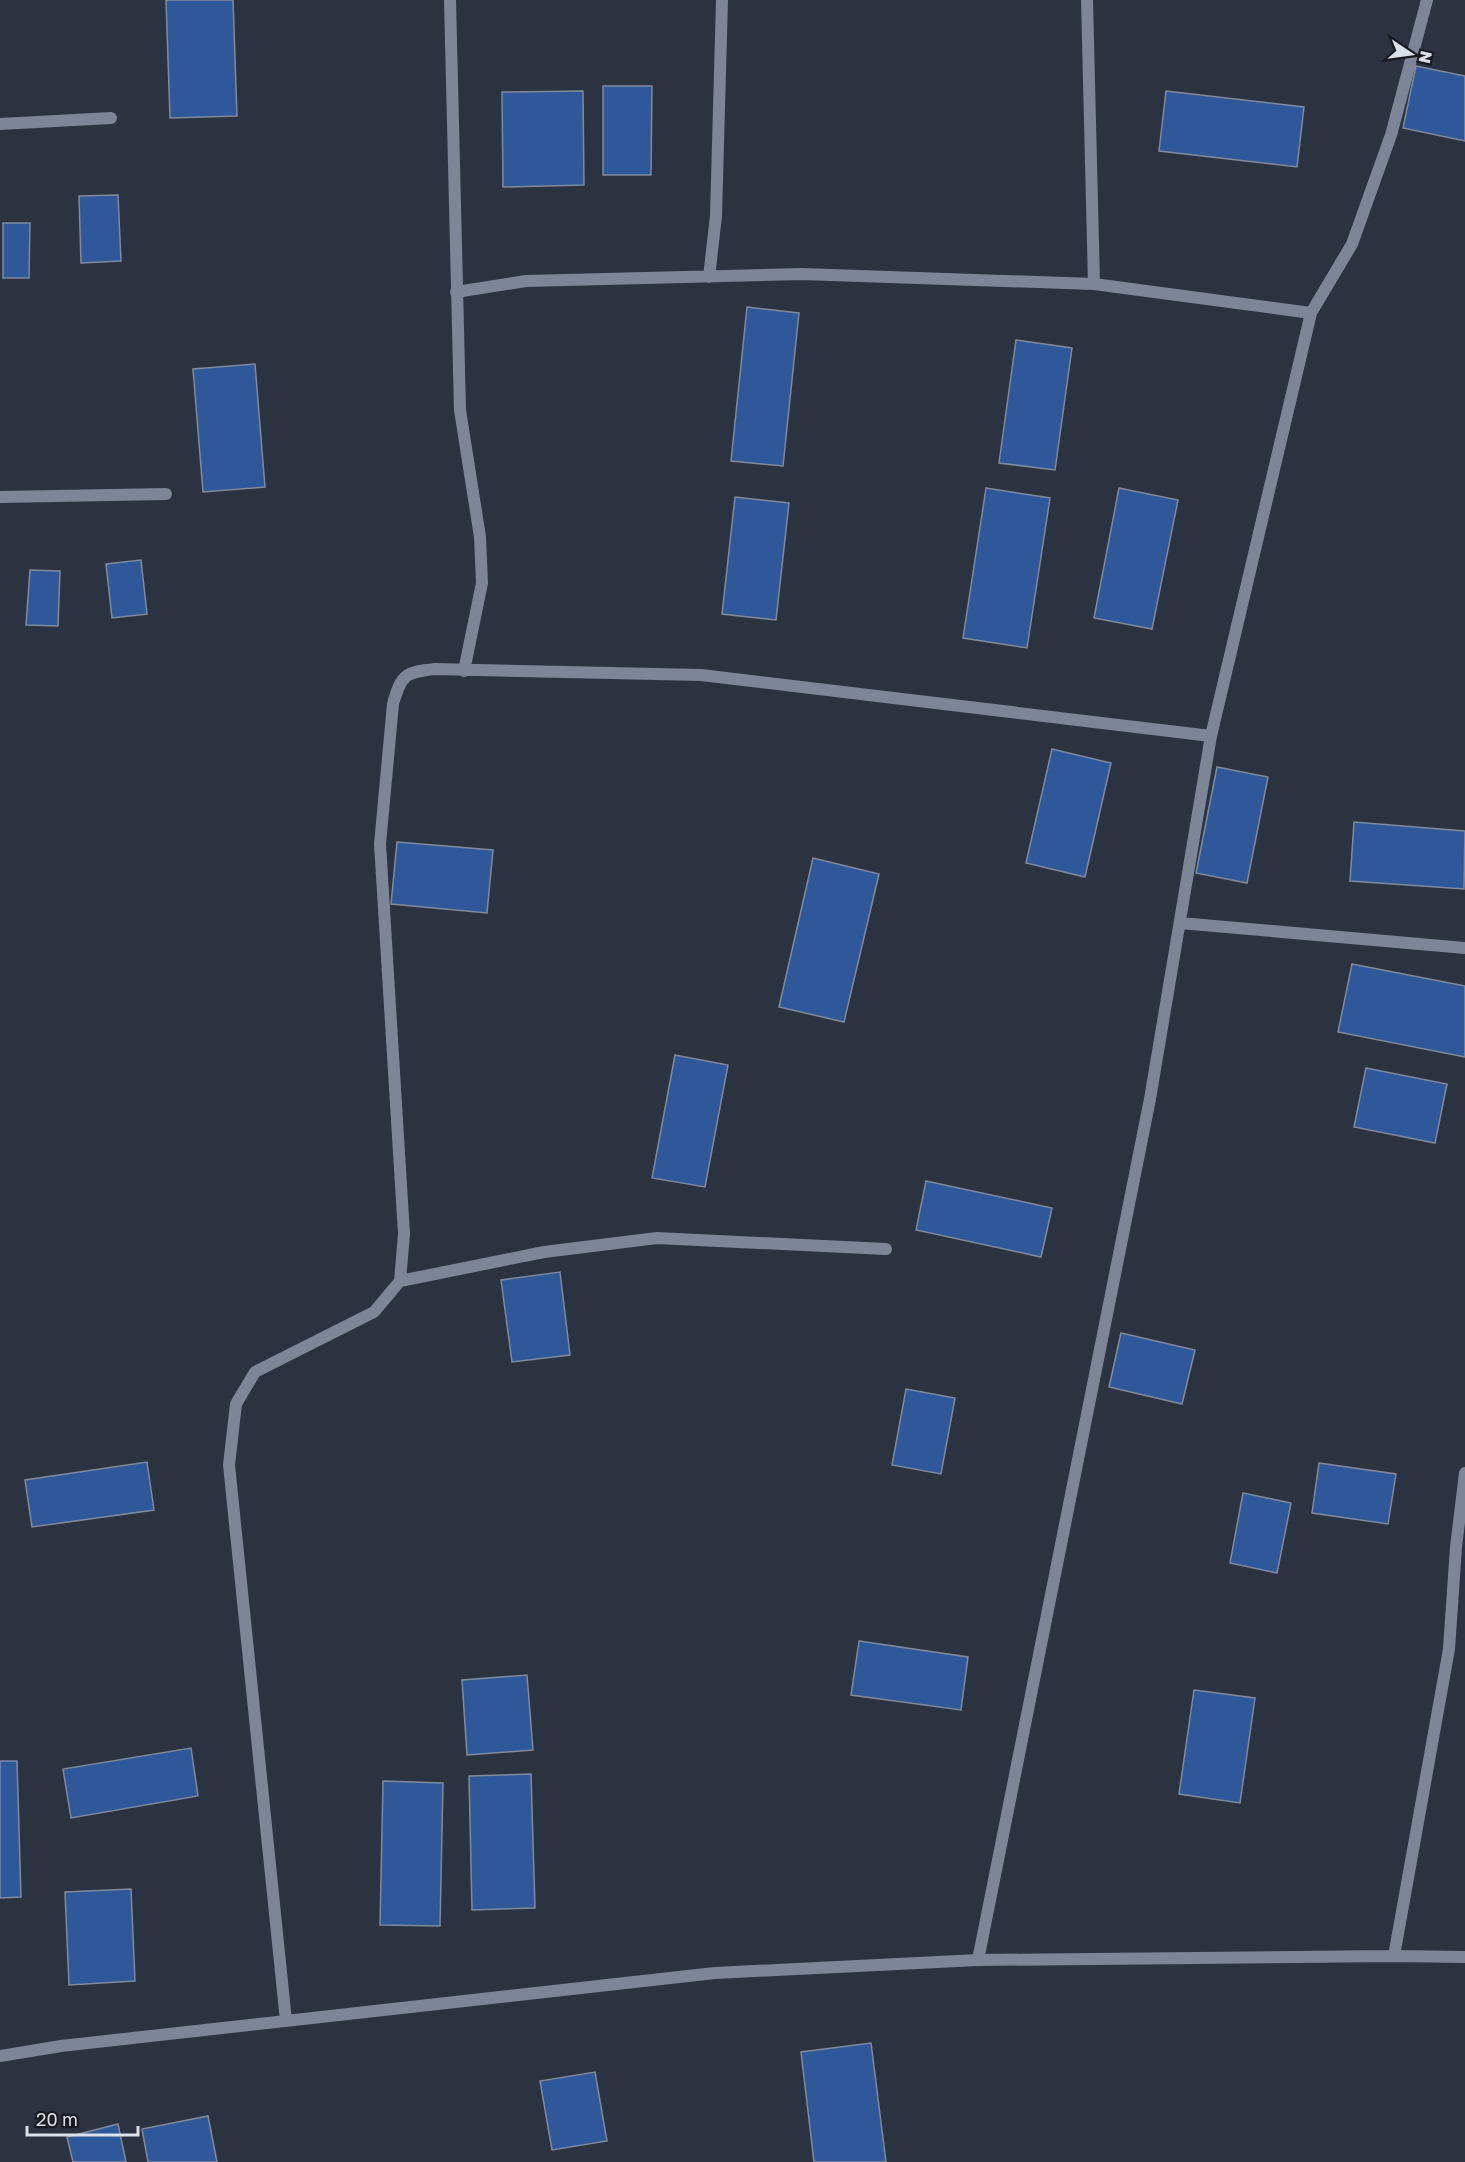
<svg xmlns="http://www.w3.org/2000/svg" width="1465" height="2162" font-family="'Golos Text',sans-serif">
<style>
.building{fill:#2f589b;stroke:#818a9a;stroke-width:1.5}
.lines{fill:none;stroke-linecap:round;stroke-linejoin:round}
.minor{stroke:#7c8696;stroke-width:12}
</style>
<rect width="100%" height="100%" fill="#2b3341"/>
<path class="building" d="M166 0H233L237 116 170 118Z
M1416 66 1465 76V141L1403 128Z
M603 86H652L651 175H603Z
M583 91 584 185 503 187 502 92Z
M1166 91 1304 107 1297 167 1159 151Z
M118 195 121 261 81 263 79 196Z
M3 223H30L29 278H3Z
M747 307 799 313 783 466 731 461Z
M1016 340 1072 348 1055 470 999 463Z
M255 364 265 487 203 492 193 369Z
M986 488 1050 498 1027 648 963 638Z
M1119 488 1178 500 1152 629 1094 618Z
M735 497 789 503 776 620 722 614Z
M141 560 147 614 112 618 106 564Z
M30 570 60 571 58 626 26 625Z
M1052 749 1111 763 1085 877 1026 863Z
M1217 767 1268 777 1247 883 1196 873Z
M1354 822 1465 831 1464 889 1350 881Z
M397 842 493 850 487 913 391 904Z
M813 858 879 874 844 1022 779 1007Z
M1352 964 1465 986V1057L1338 1032Z
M675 1055 728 1065 705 1187 652 1178Z
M1366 1068 1447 1084 1435 1143 1354 1127Z
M926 1181 1052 1208 1041 1257 916 1230Z
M560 1272 570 1355 512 1362 501 1280Z
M1121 1333 1195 1350 1182 1404 1109 1387Z
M906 1389 955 1398 941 1474 892 1465Z
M147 1462 154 1510 32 1527 25 1480Z
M1319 1463 1396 1474 1388 1524 1312 1513Z
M1243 1493 1291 1503 1277 1573 1230 1563Z
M859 1641 968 1657 961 1710 851 1695Z
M527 1675 533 1750 467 1755 462 1680Z
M1194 1690 1255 1698 1240 1803 1179 1794Z
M191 1748 198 1796 71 1818 63 1769Z
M0 1761H17L21 1897 0 1898Z
M531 1774 535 1908 472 1910 469 1776Z
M383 1781 443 1783 440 1926 380 1925Z
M131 1889 135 1981 69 1985 65 1892Z
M871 2043 886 2162H814L801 2052Z
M595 2072 607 2141 552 2150 540 2081Z
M208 2116 217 2162H148L142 2129Z
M118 2124 126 2162H73L67 2137Z"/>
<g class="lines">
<path class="minor" d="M450 0 460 410 480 537 482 583 464 671
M1087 0 1094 284
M0 124 111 118
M709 277 716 216 722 0
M456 292 526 281 802 274 1094 284 1311 313
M0 497 166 494
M1180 923 1465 948
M400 1281 544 1252 657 1238 886 1249
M1394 1956 1449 1649 1456 1547 1465 1473
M978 1960 1150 1099 1211 736 1311 313 1352 244 1391 135 1427 0
M286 2021 229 1465 236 1404 255 1372 374 1312 400 1281 404 1234 380 844 393 704C401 675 405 672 435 669L701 675 1211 736
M0 2056 61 2046 715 1973 978 1960 1394 1956 1465 1957"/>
</g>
<g transform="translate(1411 54) rotate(103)" stroke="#171b21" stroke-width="4.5" paint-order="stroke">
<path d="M0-4.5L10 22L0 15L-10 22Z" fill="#dbe1ea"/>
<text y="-9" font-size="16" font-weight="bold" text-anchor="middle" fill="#dbe1ea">N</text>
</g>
<path d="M27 2126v9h111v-9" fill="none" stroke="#dbe1ea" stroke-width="3"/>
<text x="36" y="2126" font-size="18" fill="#dbe1ea" stroke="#171b21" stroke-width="4.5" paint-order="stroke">20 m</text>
</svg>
